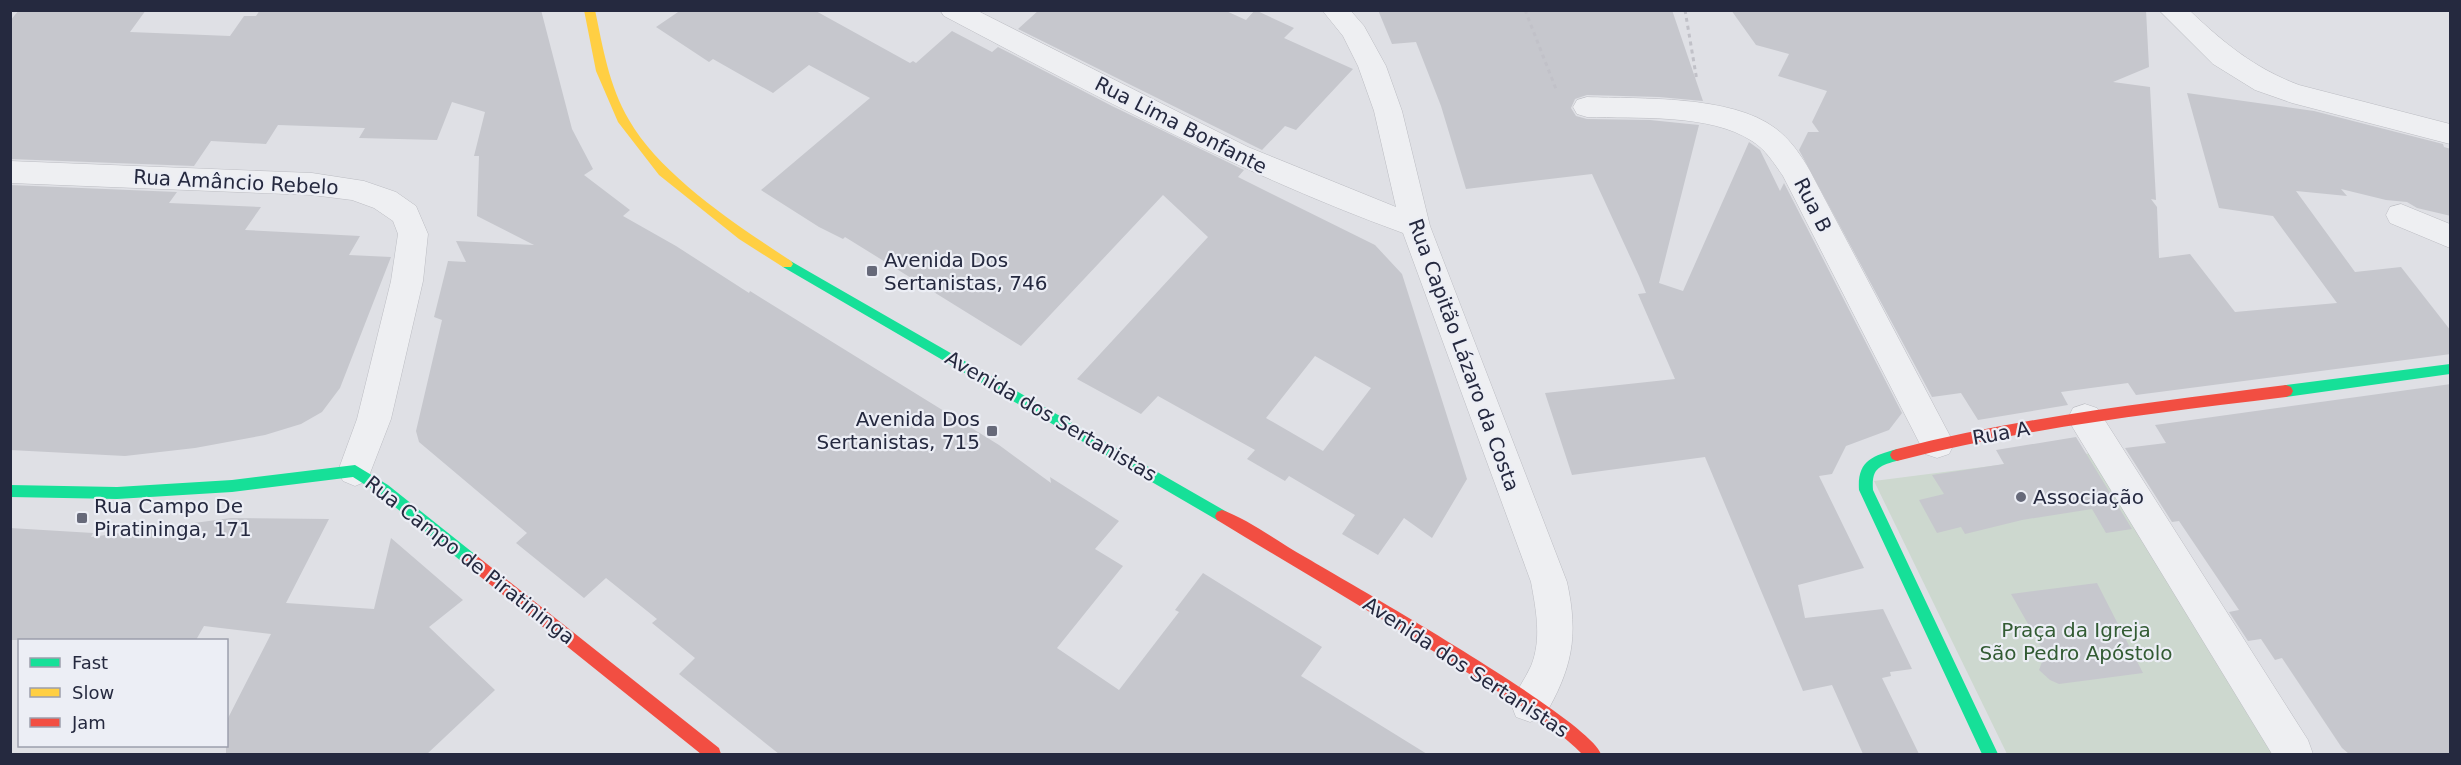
<svg xmlns="http://www.w3.org/2000/svg" width="2461" height="765" font-family="'DejaVu Sans',sans-serif">
<style>
.green{fill:#cdd8cf}
.building{fill:#c6c7cd;fill-rule:evenodd}
.lines{fill:none;stroke-linecap:round;stroke-linejoin:round}
.street-casing{stroke:#bcbdc3;stroke-width:1}
.path{stroke:#c1c1c8;stroke-width:3;stroke-dasharray:4 4;stroke-linecap:butt}
.street{fill:#eeeff2;fill-rule:evenodd}
.fast{fill:#16e098;fill-rule:evenodd}
.slow{fill:#ffcf43;fill-rule:evenodd}
.jam{fill:#f24e42;fill-rule:evenodd}
.poi-dot{fill:#666979;stroke:#eceef5;stroke-width:2}
.labels{text-anchor:middle;dominant-baseline:central;stroke-width:4.5;stroke-linejoin:round;paint-order:stroke}
.street-label{font-size:20px;fill:#25293f;stroke:#eceef5}
.poi-label{font-size:20px;fill:#25293f;stroke:#eceef5;text-anchor:start}
.park-label{font-size:20px;fill:#325b33;stroke:#eceef5}
</style>
<rect width="100%" height="100%" fill="#dfe0e5"/>
<path class="green" d="M2092 453 2273 754H2007L1874 481Z"/>
<path class="building" d="M19 10H146L130 32 230 36 244 16H256L260 10H541L572 129 593 169 584 175 630 210 623 216 676 246 749 293 750 291 999 445 1051 483 1050 477 1119 521 1095 549 1123 566 1057 648 1119 690 1179 612 1175 610 1203 573 1322 647 1301 676 1427 754H779L679 674 695 658 652 623 657 619 606 578 584 598 516 543 527 533 419 442 416 431 442 320 434 317 448 261 466 262 456 241 534 245 477 216 479 156H474L485 112 452 102 437 140 359 138 365 128 278 125 266 144 211 141 194 166 10 159V21Z
M681 10H814L910 63 913 61 916 63 952 31 992 52 998 47 1112 106 1244 170 1238 177 1375 245 1402 274 1467 479 1432 538 1404 518 1378 555 1342 534 1355 515 1289 476 1285 481 1247 459 1255 450 1158 396 1141 414 1077 379 1208 237 1163 195 1021 346 845 237 843 239 819 227 761 190 870 98 809 65 773 93 713 59 709 62 656 27ZM1315 356 1371 388 1323 451 1266 418Z
M1039 10H1224L1246 20 1255 10 1294 28 1284 38 1353 69 1296 130 1285 126 1262 150 1018 29Z
M1378 10H1672L1703 101 1659 97 1587 95 1575 99 1571 108 1576 116 1587 119 1650 120 1699 125 1659 283 1683 291 1749 142 1760 150 1780 191 1784 183 1902 413 1889 430 1846 446 1832 474 1819 476 1864 568 1798 585 1805 618 1883 609 1912 669 1890 672 1891 676 1882 678 1919 754H1863L1832 685 1803 691 1705 457 1572 475 1545 393 1675 379 1638 294 1646 293 1639 276 1592 174 1466 189 1441 106 1416 42 1392 44Z
M1731 10H2146L2149 67 2113 82 2150 87 2156 200 2151 199 2157 207 2159 258 2190 254 2235 312 2337 303 2273 216 2219 208 2187 93 2314 111 2443 144 2444 147 2451 149V216L2417 208 2407 202 2386 200 2341 189 2347 196 2296 191 2355 272 2401 267 2451 331V354L2136 395 2128 383 2061 392 2068 405 1978 420 1961 393 1932 397 1799 150 1808 132H1819L1812 122 1827 91 1778 76 1789 54 1756 45Z
M10 185 177 192 169 203 261 207 245 230 360 236 349 255 391 257 340 388 322 412 301 424 265 435 195 448 125 456 10 450Z
M2451 384V754H2349L2342 748 2282 658 2275 660 2261 639 2248 641 2229 612 2239 610 2179 521 2172 522 2125 448 2166 443 2155 425Z
M2076 437 2132 529 2106 533 2092 509 2022 520 1965 534 1961 527 1937 533 1919 500 1944 494 1932 475 2004 464 1996 450Z
M231 518 329 519 286 603 374 609 391 538 463 600 429 627 495 690 427 754H226V722L271 634 204 626 196 640H10V528L93 533 91 537Z
M2097 583 2143 673 2059 684 2050 680 2039 670 2045 654 2011 594Z"/>
<g class="lines">
<defs>
<path id="street" d="M940 10H976L1248 147 1396 207 1374 111 1358 66 1343 36 1322 10H1350L1364 26 1386 66 1402 111 1430 226 1567 582C1579 637 1572 669 1544 717L1530 722 1516 717 1511 704C1516 691 1525 679 1531 666 1542 639 1536 610 1531 582L1403 233C1243 175 1094 95 944 16Z
M2159 10H2189C2224 43 2254 68 2299 85L2450 124V144L2292 103 2255 90 2213 64Z
M1587 97C1641 99 1731 95 1775 128 1790 139 1801 155 1810 171L1949 434 1954 444 1949 454 1937 458 1925 454 1783 176C1774 163 1765 149 1752 141 1709 113 1637 119 1587 117L1577 114 1573 107 1577 100Z
M10 161 312 173 364 181 396 192 416 206 428 234 423 281 391 419 367 481 355 486 343 481 338 471 357 419 391 281 398 234 393 221 374 208 352 200 312 195 10 183Z
M2401 204 2450 224V248L2390 223 2386 215 2390 207Z
M2085 404 2097 408 2308 740 2313 754H2272L2073 428 2068 418 2073 408Z"/>
</defs>
<use href="#street" class="street-casing"/>
<path class="path" d="M1525 10 1556 89
M1685 10 1697 81"/>
<use href="#street" class="street"/>
<path class="fast" d="M787 259 1227 512 1229 516 1227 520 1222 522 1217 520 783 267 781 264Z
M2450 364V374L2286 397 2281 395 2279 391 2281 387 2286 385Z
M1897 449 1902 451 1904 455 1902 459C1882 466 1871 465 1873 490L1998 754H1982L1859 490C1857 461 1872 456 1897 449Z
M355 465 388 485 477 556 479 561 477 566 472 568 467 566 378 493 353 477 232 492 117 499 10 497V485L117 487 232 480Z"/>
<path class="slow" d="M584 10H595C603 48 609 86 629 120 661 176 738 226 791 261L793 264 791 267H783L739 239 659 175 618 122 596 71Z"/>
<path class="jam" d="M2286 385 2291 387 2293 391 2291 395 2286 397C2155 413 2025 428 1897 461L1892 459 1890 455 1892 451 1897 449C2025 416 2155 402 2286 385Z
M1222 510C1248 519 1280 543 1305 557 1351 584 1589 719 1601 754H1582C1548 720 1504 696 1463 670 1382 618 1299 570 1217 520L1215 516 1217 512Z
M472 554 477 556 719 748 721 754H701L467 566 465 561 467 556Z"/>
</g>
<g class="poi-dot">
<rect x="866" y="265" width="12" height="12" rx="3"/>
<rect x="986" y="425" width="12" height="12" rx="3"/>
<circle cx="2021" cy="497" r="6"/>
<rect x="76" y="512" width="12" height="12" rx="3"/>
</g>
<g class="labels">
<g class="street-label">
<text transform="translate(1181 125) rotate(27)">Rua Lima Bonfante</text>
<text transform="translate(236 182) rotate(3)">Rua Amâncio Rebelo</text>
<text transform="translate(1813 205) rotate(63)">Rua B</text>
<text transform="translate(1464 355) rotate(70)">Rua Capitão Lázaro da Costa</text>
<text transform="translate(1051 416) rotate(30)">Avenida dos Sertanistas</text>
<text transform="translate(2001 433) rotate(-10)">Rua A</text>
<text transform="translate(470 560) rotate(38)">Rua Campo de Piratininga</text>
<text transform="translate(1466 667) rotate(33)">Avenida dos Sertanistas</text>
</g>
<g class="poi-label">
<text x="884" y="260">Avenida Dos<tspan x="884" dy="23">Sertanistas, 746</tspan></text>
<text x="980" y="419" text-anchor="end">Avenida Dos<tspan x="980" dy="23">Sertanistas, 715</tspan></text>
<text x="2033" y="497">Associação</text>
<text x="94" y="506">Rua Campo De<tspan x="94" dy="23">Piratininga, 171</tspan></text>
</g>
<g class="park-label">
<text x="2076" y="630">Praça da Igreja<tspan x="2076" dy="23">São Pedro Apóstolo</tspan></text>
</g>
</g>
<rect width="2461" height="765" fill="none" stroke="#25293f" stroke-width="24"/>
<rect x="18" y="639" width="210" height="108" fill="#eceef5" stroke="#9c9fac" stroke-width="1.5"/>
<rect x="30" y="658" width="30" height="9" fill="#16e098" stroke="#9c9fac" stroke-width="1.5"/>
<text x="72" y="669" font-size="18" fill="#25293f">Fast</text>
<rect x="30" y="688" width="30" height="9" fill="#ffcf43" stroke="#9c9fac" stroke-width="1.5"/>
<text x="72" y="699" font-size="18" fill="#25293f">Slow</text>
<rect x="30" y="718" width="30" height="9" fill="#f24e42" stroke="#9c9fac" stroke-width="1.5"/>
<text x="72" y="729" font-size="18" fill="#25293f">Jam</text>
</svg>
